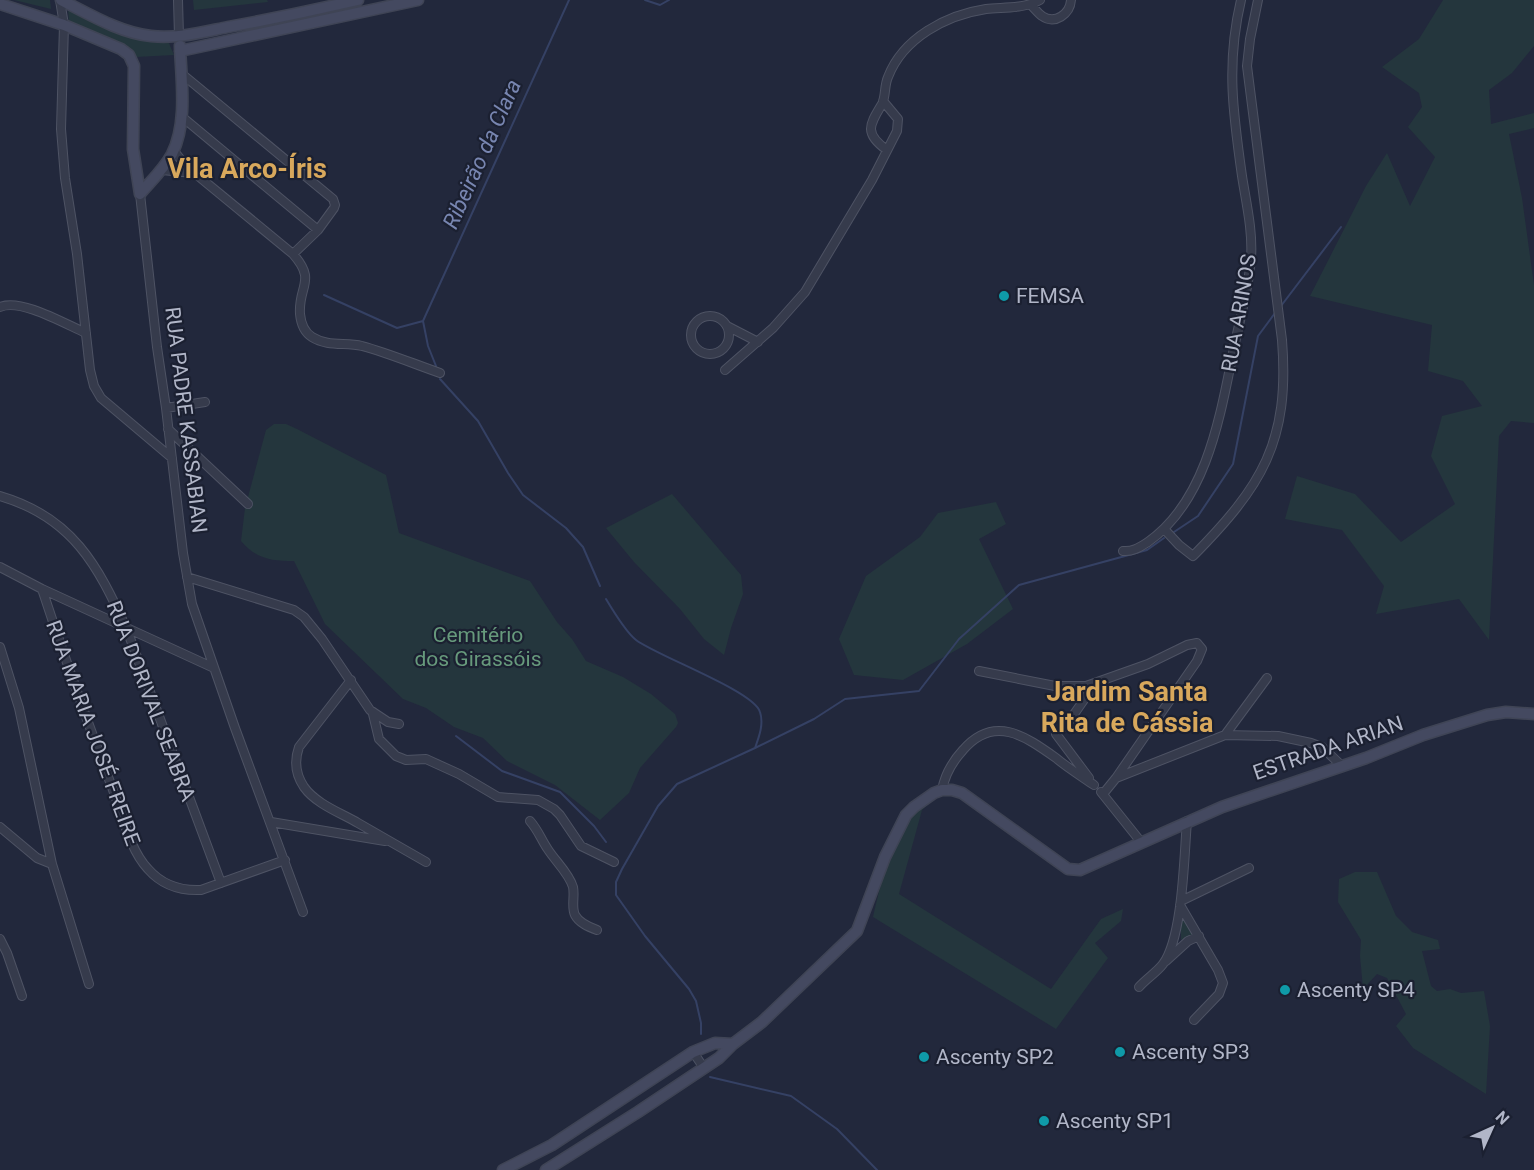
<svg xmlns="http://www.w3.org/2000/svg" width="1534" height="1170" font-family="Roboto,sans-serif">
<style>
.green{fill:#24363d}
.lines{fill:none;stroke-linecap:round;stroke-linejoin:round}
.stream{stroke:#354164;stroke-width:2}
.street-casing{stroke:#4e5364;stroke-width:10}
.secondary-casing{stroke:#3f4455;stroke-width:13}
.street{stroke:#363b4c;stroke-width:8}
.secondary{stroke:#444960;stroke-width:10}
.culture-dot{fill:#0f9aa8;stroke:#1b2031;stroke-width:2}
.labels{text-anchor:middle;dominant-baseline:central;stroke-width:4.5;stroke-linejoin:round;paint-order:stroke}
.poi-label{font-size:21px;fill:#b1b6c8;stroke:#1b2031;text-anchor:start}
.street-label{font-size:21px;fill:#b1b6c8;stroke:#1b2031}
.park-label{font-size:21px;fill:#679a7c;stroke:#1b2031}
.water-label{font-size:22px;font-style:italic;fill:#7886b1;stroke:#1b2031}
.district-label{font-size:27px;font-weight:bold;fill:#d8a85c;stroke:#1b2031}
</style>
<rect width="100%" height="100%" fill="#22283c"/>
<path class="green" d="M14 0H50L51 9Z
M193 0H267L268 2 194 10Z
M1443 0H1534V46L1512 73 1489 90 1491 124 1534 113V128L1509 134 1522 198 1534 285V423L1511 421 1499 436 1489 640 1459 599 1376 614 1384 586 1342 530 1285 519 1297 476 1355 494 1401 542 1455 504 1431 456 1442 416 1482 406 1463 381 1428 371 1432 325 1310 296 1366 186 1387 153 1410 206 1435 157 1408 127 1422 107 1419 93 1382 67 1419 39Z
M68 8 168 41 174 55 136 57 124 47 69 23Z
M274 424H286L297 429 386 475 399 533 530 581 557 622 572 639 586 661 623 677 651 694 675 714 678 723 676 727 640 768 629 793 600 820 555 785 507 761 483 738 454 727 426 708 403 699 325 624 294 561C272 561 256 559 241 541L245 508 266 430Z
M672 494 741 575 743 594 731 628 724 655 704 639 680 609 634 562 606 528Z
M996 502 1006 524 979 539 1013 609 967 644 903 680 854 675 839 639 866 576 920 537 938 513Z
M939 795 922 810 899 894 1051 989 1101 919 1123 909 1121 921 1095 943 1108 958 1056 1029 873 917C881 884 890 839 912 813 918 805 930 800 939 795Z
M1355 872H1377L1396 916 1412 932 1438 940 1440 949 1422 951 1431 986 1437 991 1450 989 1461 993 1484 991 1490 1026 1486 1094 1413 1048 1396 1026 1406 1014 1387 978 1377 974 1363 989 1360 956 1361 940 1338 902 1339 879Z
M1184 918 1193 935 1181 940V920Z"/>
<g class="lines">
<path class="stream" d="M645 0 660 5 669 0
M324 295 397 328 423 321 428 346 436 366
M1281 306 1341 227
M423 321 569 0
M440 379 478 421 508 473 523 495 566 528 583 547 600 586
M1174 532 1198 516 1233 464 1258 336 1275 313
M606 599C612 609 627 633 636 640 657 656 754 691 760 712 764 724 759 737 755 748L677 784 658 806 622 869 616 882V895L645 936 689 989 696 1001 701 1023V1034
M456 736 502 771 560 792 594 826 606 842
M755 748 814 719 845 699 919 691 959 639 1019 585 1147 550 1164 538
M710 1077 791 1096 837 1129 877 1170"/>
<defs>
<path id="street" d="M60 0 64 25 61 129 65 178 77 254 90 370 94 386 101 398 172 458
M178 0 179 36
M1031 5C1035 9 1038 13 1042 16 1055 25 1070 14 1071 0
M182 74 333 199 335 205 334 208 318 230 293 254
M181 116 318 230
M887 150C863 133 870 124 882 104 886 96 884 86 888 77 903 38 946 15 986 9 1003 7 1024 9 1040 0
M174 151 186 166 293 254C317 281 298 286 300 314 301 324 304 332 312 337 328 347 345 342 362 346 388 353 414 364 440 373
M162 170 193 173
M140 194 157 347 166 408 183 553 192 604 235 728 303 912
M0 307C21 298 65 324 86 333
M691 335a19 19 0 1 1 38 0a19 19 0 1 1-38 0Z
M727 326 758 342
M725 370 773 328 805 292 872 180 897 131 898 119 883 101
M166 408 205 402
M168 429 248 504
M0 496C72 517 98 565 127 630L221 883
M1165 530 1179 545 1193 556C1262 486 1290 442 1282 340L1247 66 1250 39 1258 0
M1123 551C1133 552 1140 547 1148 542 1209 499 1221 410 1235 343 1241 315 1249 286 1251 258 1253 231 1246 202 1242 176 1233 113 1226 63 1241 0
M0 567 42 589 214 668
M187 577 294 610 304 617 322 639 370 710 388 722 399 724
M42 589C65 659 90 729 116 798 124 821 131 851 148 869 162 885 180 891 201 890L285 860
M0 647 19 708 52 864 89 984
M979 671 1055 686H1086L1148 664 1187 645 1197 643 1202 649 1197 661 1116 778
M351 680 299 747C294 761 296 775 304 787 316 804 341 813 358 823 381 836 403 849 426 862
M373 714 379 739 396 756 406 760 426 759 459 774 498 797 538 800 554 809 560 815 581 846 614 862
M1065 727 1095 684
M1056 734 1089 778
M1225 735 1267 678
M942 790C945 774 952 762 963 750 994 714 1025 736 1056 758 1068 768 1081 776 1094 785
M1101 792 1141 842
M1103 794 1116 778 1225 735 1278 736 1311 743 1322 747 1342 766
M530 821C538 830 541 839 547 848 555 861 569 873 573 887 575 896 571 907 575 915 579 923 589 927 597 930
M271 822 385 841
M0 827 37 858 52 864
M1181 901 1249 868
M1180 905 1218 970 1223 983 1219 994 1194 1020
M0 939 7 953 22 996
M1166 961 1188 941 1199 936
M1139 987C1146 979 1157 972 1163 964 1183 937 1184 856 1187 821
M693 1052 704 1068"/>
<path id="secondary" d="M61 0C89 14 120 33 151 36 177 39 203 32 228 27 272 19 315 10 358 0
M0 4 64 25 121 49 129 55 134 66 133 149 140 194
M180 51 418 0
M140 194C151 181 164 169 172 154 188 122 181 79 180 46
M503 1170 552 1145 693 1052 715 1043 733 1044
M546 1170 638 1112 719 1058 733 1044 762 1022 857 931 885 857 906 815 914 807 934 793 942 790H952L962 793 1068 869 1080 870 1222 807 1366 758 1423 735 1487 715 1506 712 1534 714"/>
</defs>
<use href="#street" class="street-casing"/>
<use href="#secondary" class="secondary-casing"/>
<use href="#street" class="street"/>
<use href="#secondary" class="secondary"/>
</g>
<g class="culture-dot">
<circle cx="1004" cy="296" r="6"/>
<circle cx="1285" cy="990" r="6"/>
<circle cx="1120" cy="1052" r="6"/>
<circle cx="924" cy="1057" r="6"/>
<circle cx="1044" cy="1121" r="6"/>
</g>
<g class="labels">
<g class="poi-label">
<text x="1016" y="296">FEMSA</text>
<text x="1297" y="990">Ascenty SP4</text>
<text x="1132" y="1052">Ascenty SP3</text>
<text x="936" y="1057">Ascenty SP2</text>
<text x="1056" y="1121">Ascenty SP1</text>
</g>
<g class="street-label">
<text transform="translate(1239 313) rotate(-80)">RUA ARINOS</text>
<text transform="translate(186 420) rotate(83)">RUA PADRE KASSABIAN</text>
<text transform="translate(151 701) rotate(69)">RUA DORIVAL SEABRA</text>
<text transform="translate(93 733) rotate(70)">RUA MARIA JOSÉ FREIRE</text>
<text transform="translate(1328 748) rotate(-19)">ESTRADA ARIAN</text>
</g>
<g class="park-label">
<text x="478" y="635">Cemitério<tspan x="478" dy="24">dos Girassóis</tspan></text>
</g>
<g class="water-label">
<text transform="translate(482 154) rotate(-66)">Ribeirão da Clara</text>
</g>
<g class="district-label">
<text x="247" y="169">Vila Arco-Íris</text>
<text x="1127" y="692">Jardim Santa<tspan x="1127" dy="31">Rita de Cássia</tspan></text>
</g>
</g>
<g transform="translate(1492 1128) rotate(45)" stroke="#1b2031" stroke-width="4.5" paint-order="stroke">
<path d="M0-4.5L10 22L0 15L-10 22Z" fill="#b1b6c8"/>
<text y="-9" font-size="16" font-weight="bold" text-anchor="middle" fill="#b1b6c8">N</text>
</g>
</svg>
